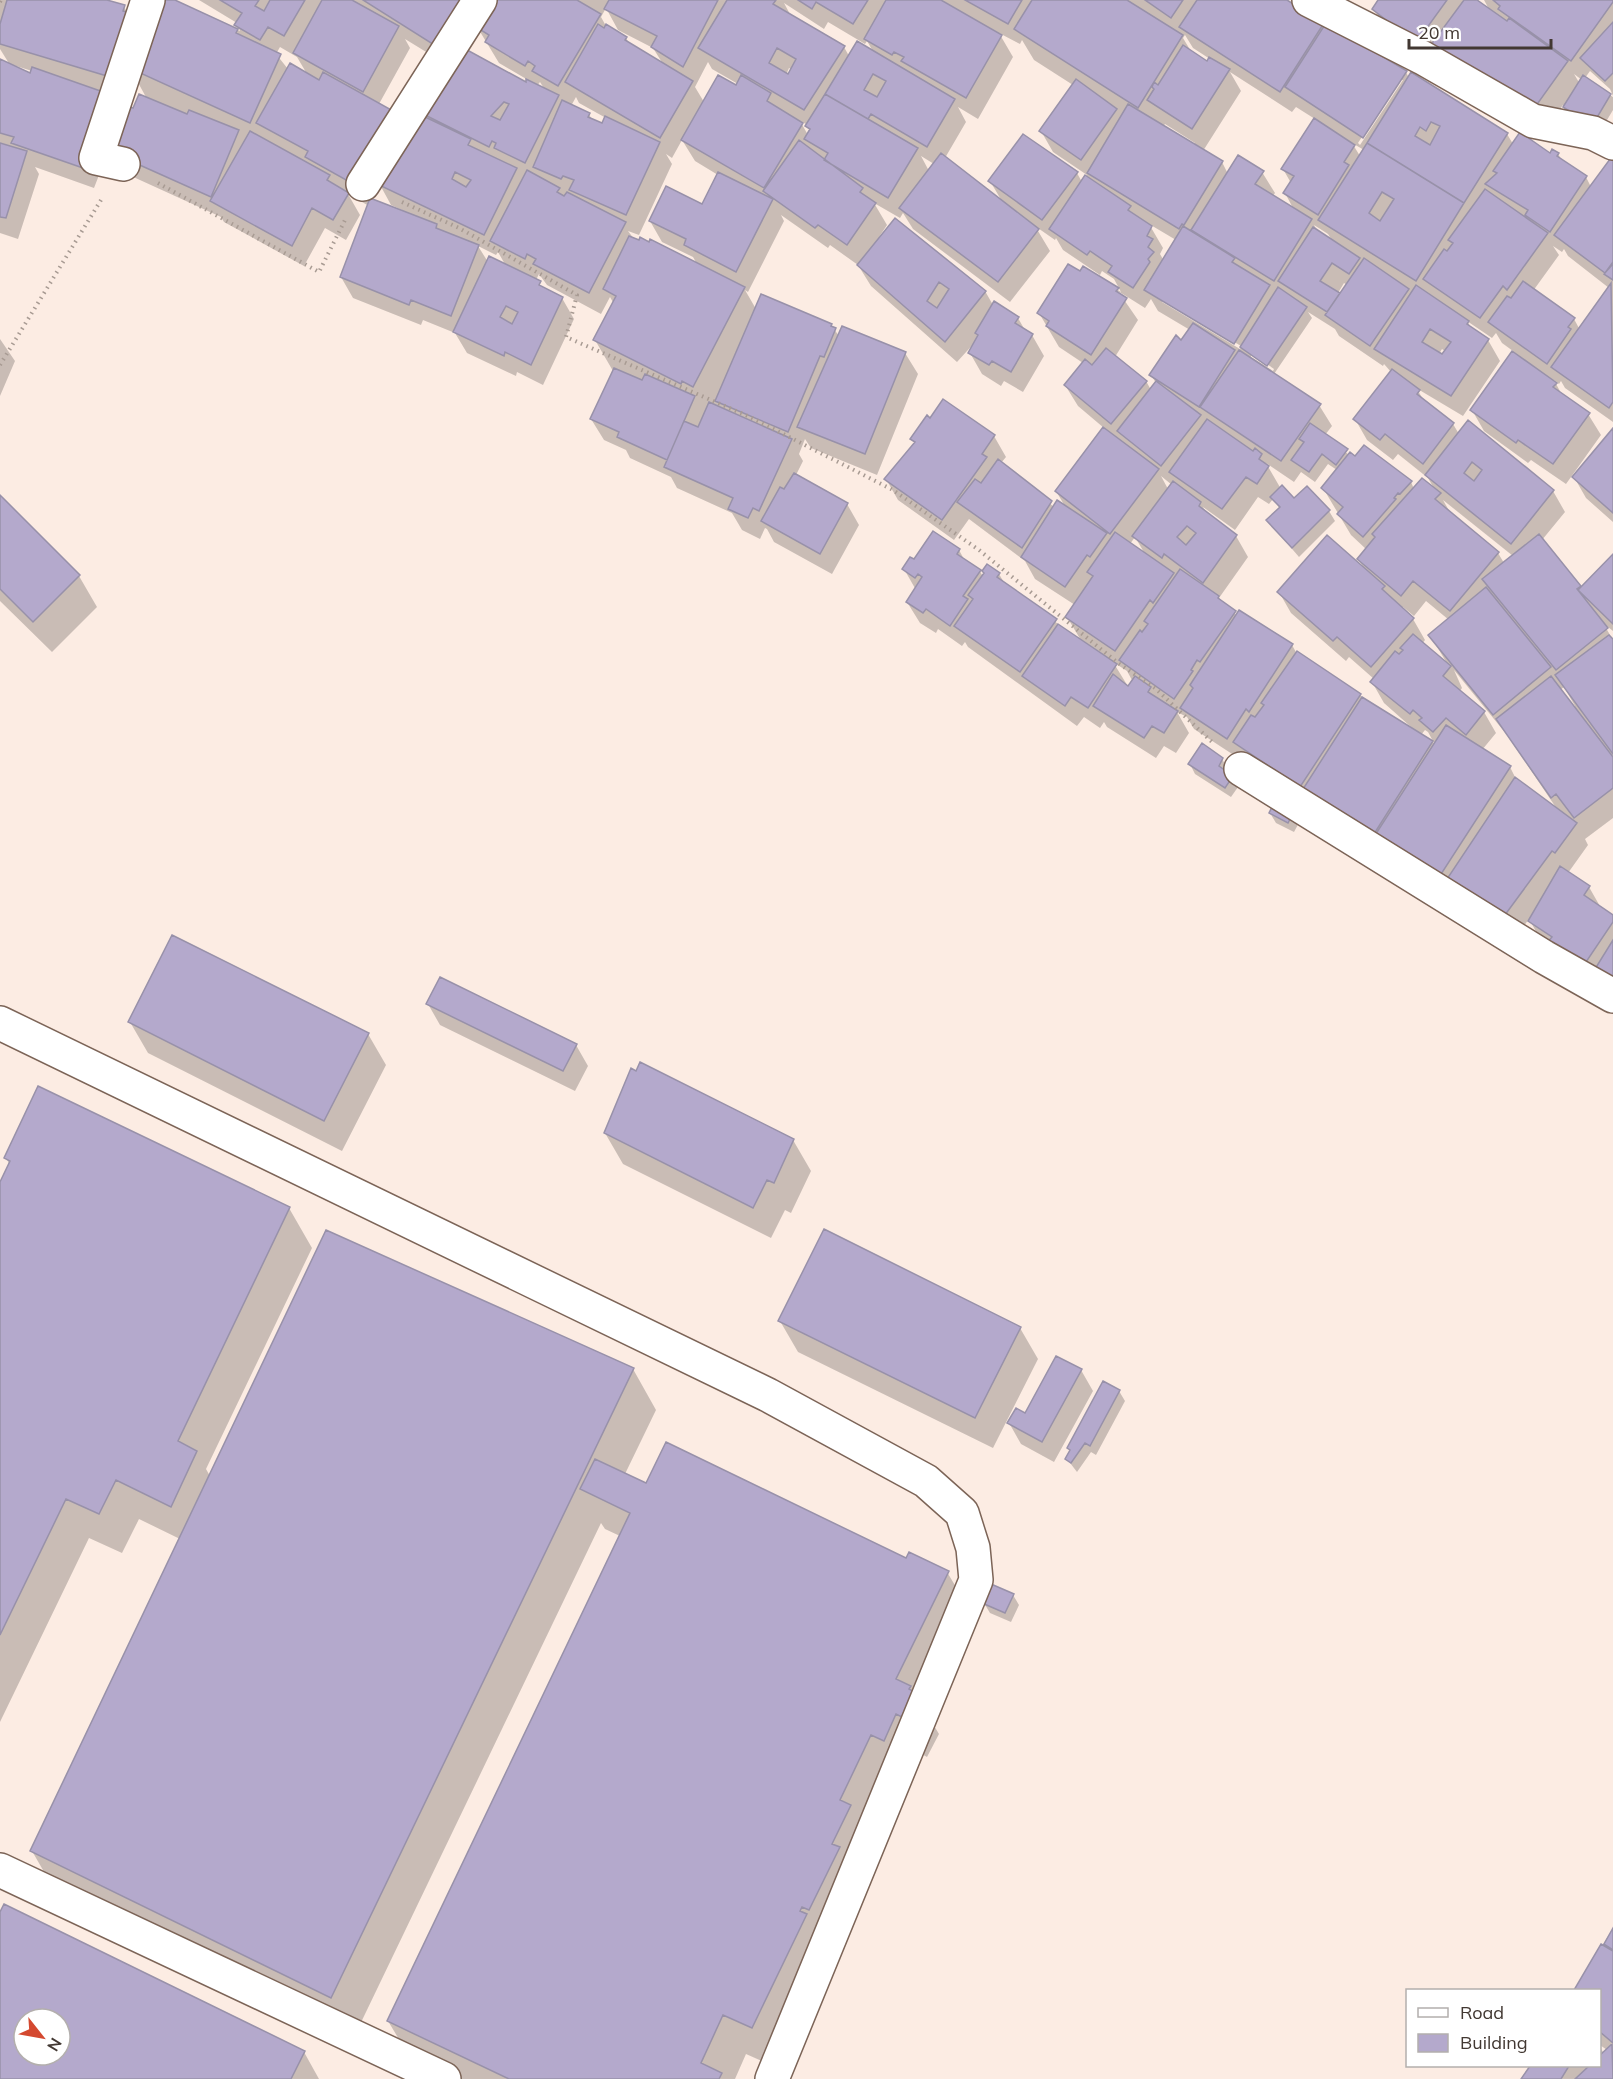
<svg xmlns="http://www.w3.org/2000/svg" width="1613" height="2079" font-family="Mulish,sans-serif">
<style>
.shadow{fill:#0003;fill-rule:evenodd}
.building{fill:#b4a9cc;stroke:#9891a9;stroke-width:1.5;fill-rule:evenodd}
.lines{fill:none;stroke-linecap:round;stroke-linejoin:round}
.minor-casing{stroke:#7c6457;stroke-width:36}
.path{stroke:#a89b93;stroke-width:4;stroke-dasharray:1.5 4.5;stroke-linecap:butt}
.minor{stroke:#fff;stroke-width:33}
</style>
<rect width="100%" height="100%" fill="#fcece3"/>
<path class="shadow" d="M0 0H102L124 7 129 15 171 0 240 31 237 23 199 0H1284L1324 28 1406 72 1409 78 1507 134 1513 144 1550 155 1552 151 1558 154 1563 162 1586 177 1591 187 1613 158V422L1565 388 1561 381 1559 384 1554 380 1562 395 1588 414 1601 435 1566 484 1531 460 1528 463 1484 431 1472 410 1513 351 1502 343 1496 333 1492 338 1467 321 1472 329 1488 340 1500 361 1463 416 1416 388 1425 402 1453 424 1459 434 1553 491 1565 512 1542 540 1581 590 1613 556V631L1603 623 1613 640V818L1585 839 1588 845 1568 873 1589 887 1601 908 1613 916V1010L1542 942 1529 919 1514 939 1194 729 1187 717 1177 712 1189 733 1176 753 1164 746 1156 758 1107 727 1104 722 1100 728 1084 717 1077 726 968 647 965 642 962 646 938 629 936 633 920 623 907 602 916 590 904 569 914 561 959 550 965 561 980 571 983 577 999 574 1005 584 1082 642 1067 617 1075 605 1035 579 1025 561 969 519 954 540 898 500 886 479 915 444 912 439 994 436 1006 457 1001 463 1054 507 1066 508 1056 491 1104 428 1078 406 1065 385 1083 363 1059 347 1039 313 1083 268 1121 292 1114 279 1102 271 1100 275 1063 250 1056 238 1055 240 1035 226 1050 251 1010 302 913 229 903 213 900 218 874 203 887 225 879 237 985 291 993 305 1018 318 1026 332 1032 335 1044 356 1023 392 1004 381 1001 386 982 374 970 353 977 340 957 362 871 286 858 265 830 245 828 248 781 215 784 221 748 292 745 290 756 309 831 325 839 336 905 353 918 374 877 475 811 448 805 439 799 454 803 461 796 475 847 504 859 525 832 574 774 542 767 529 765 528 760 539 742 530 732 513 677 488 671 477 630 458 626 450 604 440 591 419 613 371 595 340 614 304 610 297 601 314 547 285 539 274 536 280 544 289 562 298 574 319 543 385 517 372 516 376 467 353 455 333 423 320 421 325 353 298 341 277 369 206 348 194 360 215 346 240 325 228 304 266 224 222 221 217 118 170 108 152 94 188 35 167 39 174 18 239 0 233V61L10 65 0 49ZM784 3 824 29 828 22 865 44 867 41 874 53 849 56 844 47 791 16ZM606 8 618 30 653 48 663 64 630 45 626 38 606 26 601 17ZM479 30 499 63 528 80 527 84 466 51ZM999 33 1020 44 1022 40 1034 60 1073 85 1041 131 1053 152 1087 175 1082 182 1077 173 990 181 1003 203 945 158 966 122 958 107 978 119 1013 57ZM1185 35 1193 48 1210 59 1207 63 1192 53 1183 38ZM405 39 449 66 425 114 429 120 404 131 379 104 410 48ZM280 47 297 57 307 74 288 69 276 54ZM708 62 712 69 738 84 704 102 695 87ZM13 65 32 71 30 75ZM789 68 792 70 789 76 786 75ZM1230 72 1292 112 1296 107 1315 119 1283 169 1291 183 1285 193 1294 210 1272 197 1275 193 1262 172 1228 174 1222 162 1203 151 1241 91ZM135 77 147 99 134 110 107 93ZM1399 80H1403L1360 145 1358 143ZM540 82 545 90 537 86ZM576 97 579 103 606 118 603 125 592 120 589 114 571 106ZM800 121 808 125 810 131 808 135ZM1165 124 1195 143 1194 145 1163 127ZM682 140 695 161 718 175 703 206 650 221 662 242 693 257 697 264 640 239 638 241 634 239 628 231 639 235 672 164 666 154 672 158ZM1352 143 1364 150 1360 156ZM921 156 934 164 929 171ZM379 183 391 205 402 210 401 212 370 200ZM1149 224 1176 240 1164 261 1160 254 1163 248ZM1314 225 1328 234 1333 242 1318 232ZM478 246 496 255 498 252 506 266 488 262ZM1553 246 1562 252 1564 249 1568 256 1609 288 1580 330 1574 319 1533 291 1559 255ZM1344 283 1347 285 1341 295 1338 293ZM1118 291 1145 308 1151 299 1158 311 1190 330 1151 375 1156 383 1151 390 1146 381 1115 357 1138 320ZM1162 299 1241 346 1240 349 1162 302ZM1308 312 1335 329 1339 336 1383 366 1384 364 1391 372 1355 419 1367 440 1393 460 1398 454 1428 478 1435 490 1414 489 1411 482 1349 455 1325 435 1332 426 1319 405 1274 374 1312 318ZM1442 349 1446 352 1443 356 1439 354ZM1251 353 1274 369 1273 371 1251 357ZM1266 463 1294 482 1301 472 1315 482 1328 464 1337 470 1323 488 1351 535 1367 550 1359 560 1365 570 1279 592 1291 613 1346 661 1349 657 1374 679 1372 682 1384 703 1419 734 1297 654 1292 645 1237 616 1219 598 1248 557 1236 536 1207 514 1203 507 1235 530 1258 497 1269 504 1273 499 1280 509 1268 521 1299 557 1335 521 1329 511 1294 501 1281 489ZM1161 476 1172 485 1168 489ZM1443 500 1513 556 1504 563 1498 553 1451 514ZM1135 537 1145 554 1130 544ZM1426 601 1449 620 1430 635 1448 665 1422 644 1425 640 1413 619 1402 609 1403 607 1414 616ZM1113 662 1127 671 1133 682 1129 688ZM1454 670 1507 735 1557 809 1517 781 1510 767 1482 750 1496 733 1484 712 1459 692 1462 688ZM1564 687 1575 706 1573 707 1560 690ZM1425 730 1428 732 1434 743 1421 735Z
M1380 0H1478L1490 11 1484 0H1613V96L1610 89 1590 71 1585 78 1613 97V110L1598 135 1571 118 1563 105 1540 137 1386 30 1374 9ZM1574 74 1582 80 1580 84Z
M0 339 15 361 0 396Z
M1613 431V522L1586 498 1574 477Z
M0 497 79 576 97 607 52 652 0 601Z
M1222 759 1238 787 1231 797 1195 774 1190 764Z
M1270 813 1301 819 1294 832 1276 823Z
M428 1004 576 1045 588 1066 575 1091 440 1025Z
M130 1022 368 1034 386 1065 342 1151 148 1053Z
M605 1133 793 1140 811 1171 791 1213 785 1210 771 1238 623 1164Z
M6 1158 289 1208 312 1248 206 1469 210 1476 633 1369 656 1410 625 1474 647 1485 947 1572 971 1612 924 1709 939 1734 927 1757 920 1753 775 2067 746 2054 735 2079H450L412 2061 388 2021 620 1536 605 1529 601 1523 354 2037 55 1891 32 1851 180 1539 139 1519 122 1553 89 1538 0 1722V1185L10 1165Z
M780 1321 1020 1328 1038 1359 993 1448 798 1352Z
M1081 1370 1093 1391 1054 1462 1021 1444 1008 1421 1026 1415Z
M1119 1391 1125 1401 1096 1455 1091 1452 1077 1472 1067 1459Z
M1013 1595 1019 1605 1011 1622 990 1613 984 1603Z
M0 1916 304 2052 319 2079H0ZM24 2019H60V2055H24Z
M1613 1928V2079H1523L1531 2066H1600V2047L1604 2054 1607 2050 1600 2045V1990H1575Z"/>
<path class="building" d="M7 0H107L125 5 123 11 136 15 117 79 0 44V24Z
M158 0H175L238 29 236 33 281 54 250 123 127 67Z
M220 0H259L255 6 264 11 270 0H305L284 36 268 27 260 40 234 25 242 13Z
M322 0H352L399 26 363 92 293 53Z
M363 0H473L439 48Z
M492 0H577L601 14 558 86 532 71 535 66 528 61 525 66 485 42 489 35 476 27Z
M609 0H718L683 67 651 47 657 36 604 9Z
M727 0H776L773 4 845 46 804 110 698 48ZM777 48 796 59 788 74 769 63Z
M798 0H868L853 24 816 2 812 9Z
M886 0H941L1002 35 966 98 901 61 904 57 894 52 892 55 864 39Z
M965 0H1022L1008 24Z
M1032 0H1127L1183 35 1138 108 1014 29Z
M1145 0H1183L1171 18Z
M1197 0H1287L1324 23 1280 92 1179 27Z
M1378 0H1447L1416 43 1372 9Z
M1464 0H1477L1507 21 1509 18 1568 61 1528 117 1430 46Z
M1493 0H1613V2L1571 61 1498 9 1500 6Z
M1613 22V73L1605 81 1580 58Z
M1326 23 1407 71 1363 138 1285 87Z
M598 24 604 28 606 24 627 37 625 40 693 81 660 138 565 82Z
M857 41 955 99 927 147 871 114 868 119 825 94ZM873 74 886 81 877 97 864 90Z
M458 45 526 82V79L559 95 525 163 494 148 496 143 492 141 489 147 423 114ZM504 102 509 104 500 120 491 116Z
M1183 45 1207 61 1209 57 1230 69 1192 129 1147 100 1154 89 1152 87 1154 82 1158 85Z
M0 59 30 73 32 67 109 94 83 168 11 143 14 137 0 133Z
M290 63 319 80 323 72 395 112 355 185 305 157 308 151 256 123Z
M1411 72 1508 133 1464 203 1367 143ZM1431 122 1440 126 1430 145 1415 136 1420 127 1426 131Z
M718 75 736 85 741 75 771 93 767 101 803 123 764 188 681 140Z
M1583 75 1611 94 1592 126 1563 107Z
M1076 79 1117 109 1081 160 1039 131Z
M139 94 187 114 189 110 239 130 211 197 104 149 123 104 133 108Z
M825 94 918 148 888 198 824 160 828 153 804 139 810 129 805 126Z
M562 100 590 113 588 117 602 123 605 116 660 142 626 215 569 190 574 180 563 176 561 179 533 167Z
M1128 104 1223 161 1184 225 1182 224 1179 229 1087 173Z
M419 114 471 139 468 145 517 168 484 235 377 184ZM455 172 471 180 466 187 452 179Z
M1314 118 1355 145 1344 162 1349 165 1318 215 1283 193 1294 176 1281 169Z
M250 131 330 175 327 180 349 193 333 220 312 208 292 246 210 201Z
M1520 132 1550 153 1552 149 1559 153 1557 156 1587 176 1550 232 1525 215 1528 210 1485 184 1497 173 1493 171Z
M1023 134 1078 172 1042 220 988 181Z
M799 140 863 188 860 192 876 203 847 245 818 225 815 228 763 191Z
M0 143 27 151 6 218 0 217Z
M1367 143 1464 203 1416 281 1318 220ZM1382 192 1394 199 1380 221 1369 213Z
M941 153 1039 229 998 282 899 208Z
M1238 155 1264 171 1255 184 1312 219 1274 281 1191 230Z
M1613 155V262L1605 273 1554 235Z
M527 170 560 188 557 192 564 196 567 192 626 222 589 293 533 264 536 259 527 254 525 259 490 241Z
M718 172 773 199 736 272 684 245 686 239 649 221 666 186 702 204Z
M1085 175 1131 206 1128 210 1152 226 1147 236 1153 239 1148 247 1154 252 1148 259 1150 262 1133 288 1108 272 1112 266 1090 251 1087 255 1049 229Z
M1485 189 1548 233 1507 290 1503 286 1480 318 1423 279 1444 249 1447 251 1453 243 1448 240Z
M370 198 437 224 436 228 479 245 451 316 411 300 409 305 340 277Z
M895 218 986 291 945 342 857 265ZM939 282 949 289 937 308 927 301Z
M1183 226 1235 258 1232 262 1270 285 1234 344 1144 290Z
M1313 227 1360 258 1349 274 1332 263 1320 281 1340 293 1327 312 1278 281Z
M629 236 639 240 640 237 649 242 650 239 745 287 693 387 682 381 681 384 593 340 616 296 603 289Z
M489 256 541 281 539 285 563 297 531 365 505 352 504 356 453 332ZM506 306 518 312 512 324 500 317Z
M1364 258 1409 289 1370 346 1325 315Z
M1068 264 1080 271 1083 266 1119 288 1116 291 1127 298 1091 355 1046 326 1049 321 1037 313Z
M1613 264V280L1604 274Z
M1523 281 1575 318 1568 327 1571 329 1547 364 1488 322 1507 296 1511 298Z
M1611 283 1613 402 1609 408 1551 367Z
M1416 285 1469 321 1467 324 1489 339 1451 396 1374 349ZM1430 329 1451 342 1442 354 1422 342Z
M1278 287 1307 307 1267 366 1240 347Z
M761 294 832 324 831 326 836 328 824 357 820 356 788 432 715 401Z
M994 301 1019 317 1015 323 1033 334 1011 372 992 361 989 365 968 353 978 335 975 333Z
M1193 323 1235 350 1199 407 1149 375 1176 335 1181 340Z
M842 326 906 352 865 454 797 427Z
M1106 348 1147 381 1111 424 1064 385 1085 359 1092 365Z
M1239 350 1321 404 1281 461 1200 407Z
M1512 351 1557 383 1553 387 1590 413 1553 464 1518 440 1516 443 1470 410Z
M614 368 642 380 645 374 695 396 667 460 617 437 619 432 590 419Z
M1392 369 1420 390 1417 394 1454 423 1423 464 1385 434 1380 440 1353 419Z
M1156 381 1201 415 1161 466 1117 431Z
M943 399 995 435 982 454 987 457 942 520 884 479 915 442 910 439 927 415 930 418Z
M709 402 792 439 759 511 753 508 748 518 728 509 733 498 664 467 684 421 698 427Z
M1207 419 1253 451 1255 448 1262 454 1259 459 1269 466 1257 484 1246 477 1222 509 1169 472Z
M1468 420 1554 490 1511 544 1425 475ZM1472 462 1482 470 1474 481 1464 473Z
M1310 423 1348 449 1336 465 1322 454 1309 472 1291 460 1304 442 1299 439Z
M1103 427 1159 469 1110 534 1055 491Z
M1613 428V513L1572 477Z
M1364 445 1412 481 1400 494 1398 493 1394 498 1396 499 1363 537 1337 514 1343 507 1321 488 1350 452 1355 456Z
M998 459 1052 501 1022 548 957 502 975 479 981 483Z
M794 473 848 503 820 554 761 521 780 487 784 489Z
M1422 478 1441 493 1435 499 1499 552 1450 611 1413 581 1401 596 1357 559 1375 537 1372 534Z
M1173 481 1201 502 1199 506 1237 535 1203 583 1164 554 1162 558 1132 536ZM1187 526 1196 533 1186 545 1177 537Z
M1282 485 1294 498 1307 486 1330 510 1292 548 1266 520 1280 507 1270 497Z
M0 495 80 575 33 622 0 589Z
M1057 500 1107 533 1090 557 1087 555 1065 587 1021 557Z
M933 531 960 549 957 554 981 570 963 596 968 599 950 626 926 609 923 613 906 602 922 577 918 574 915 578 902 569 910 557 914 559Z
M1115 532 1174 573 1153 603 1150 600 1115 651 1065 617 1093 576 1087 572Z
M1539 534 1581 586 1577 589 1608 628 1556 670 1482 579Z
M1327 535 1385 586 1382 589 1414 618 1371 667 1337 637 1333 641 1277 592Z
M1613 554V624L1578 590Z
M987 564 1000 573 997 577 1057 619 1020 672 954 626 973 599 968 595 984 573 982 571Z
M1180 569 1219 596 1218 598 1236 611 1200 662 1197 660 1191 670 1193 671 1174 699 1119 660 1140 630 1142 632 1148 624 1144 621Z
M1486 587 1551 667 1493 715 1428 635Z
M1239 610 1293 644 1249 712 1246 709 1227 739 1180 708 1193 688 1190 685Z
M1058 624 1117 664 1088 708 1071 697 1065 706 1022 676Z
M1413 634 1451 666 1443 676 1485 711 1466 735 1446 718 1433 732 1419 720 1422 718 1413 710 1410 714 1370 682 1395 651 1399 654 1403 650 1400 648Z
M1609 635 1613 639V754L1555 675Z
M1297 651 1361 694 1300 787 1233 742 1251 715 1255 717 1264 705 1261 703Z
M1113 674 1128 686 1135 676 1151 687 1148 692 1178 711 1164 733 1152 726 1144 738 1093 706Z
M1551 676 1613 757V788L1574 818 1556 794 1551 798 1496 719Z
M1362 697 1433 741 1367 845 1296 800Z
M1446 725 1511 766 1434 885 1370 843Z
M1202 743 1223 758 1219 766 1233 776 1225 788 1188 764Z
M1515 777 1577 823 1555 853 1552 851 1502 919 1447 879Z
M1277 797 1296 807 1288 823 1269 813Z
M1560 866 1590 886 1584 895 1613 915V922L1582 968 1546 944 1552 937 1528 921Z
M172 935 369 1033 324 1121 128 1022Z
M1613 940V992L1590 977Z
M440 977 577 1044 563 1071 426 1004Z
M640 1062 794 1139 774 1183 767 1180 753 1208 604 1133 631 1068 636 1071Z
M38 1086 290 1207 178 1441 197 1451 171 1507 116 1480 99 1514 66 1499 0 1635V1182L10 1161 4 1158Z
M824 1229 1021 1327 975 1418 778 1321Z
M326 1230 634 1368 331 1998 30 1851Z
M1056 1356 1082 1369 1042 1442 1007 1423 1016 1408 1025 1413Z
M1103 1381 1120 1390 1090 1446 1085 1443 1071 1463 1065 1459 1070 1450 1067 1448Z
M666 1442 906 1558 909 1552 949 1571 896 1679 911 1686 909 1689 916 1693 904 1718 896 1714 884 1741 871 1735 840 1800 851 1805 832 1844 840 1847 809 1910 802 1907 800 1911 807 1914 752 2028 723 2015 701 2063 722 2073 719 2079H509L387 2021 630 1513 580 1489 595 1459 646 1483Z
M991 1584 1014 1594 1005 1613 982 1603Z
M4 1904 305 2051 291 2079H0V1912ZM24 2019H60V2055H24Z
M1613 1928V1950L1604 1944Z
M1601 1944 1613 1951V2043L1600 2032V1990H1574Z
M1612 2044 1613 2079H1575L1589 2066H1600V2055Z
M1530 2066H1569L1561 2079H1521Z"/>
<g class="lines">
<defs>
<path id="minor" d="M1309 0 1423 58 1533 121 1593 133 1613 143
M123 164 96 158 148 0
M363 184 480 0
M1241 769 1544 957 1613 996
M0 1023 768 1395 926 1481 962 1513 973 1548 976 1580 772 2079
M0 1870 444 2079"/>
</defs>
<use href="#minor" class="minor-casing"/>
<path class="path" d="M0 2 1 0
M158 183 319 272 345 220
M402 202 459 228 577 295 566 337 750 417 893 490 979 550 1118 663 1155 688 1212 742
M0 365 101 200"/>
<use href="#minor" class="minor"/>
</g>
<rect x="1406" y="1989" width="195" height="78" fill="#ffffff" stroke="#b3afad" stroke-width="1.5"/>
<rect x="1418" y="2008" width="30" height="9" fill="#ffffff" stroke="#b3afad" stroke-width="1.5"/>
<text x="1460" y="2019" font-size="18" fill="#423832">Road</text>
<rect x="1418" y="2034" width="30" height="18" fill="#b4a9cc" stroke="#b3afad" stroke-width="1.5"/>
<text x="1460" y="2049" font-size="18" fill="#423832">Building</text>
<g transform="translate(42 2037) rotate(121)"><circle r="28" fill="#ffffff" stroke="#b3afad" stroke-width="1.5"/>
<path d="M0-4.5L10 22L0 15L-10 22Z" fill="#d44930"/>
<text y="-9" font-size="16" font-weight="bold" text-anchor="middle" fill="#423832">N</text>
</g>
<path d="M1409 39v9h142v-9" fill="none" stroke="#423832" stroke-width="3"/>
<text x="1418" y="39" font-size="18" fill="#423832" stroke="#ffffff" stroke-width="4.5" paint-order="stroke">20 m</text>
</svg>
